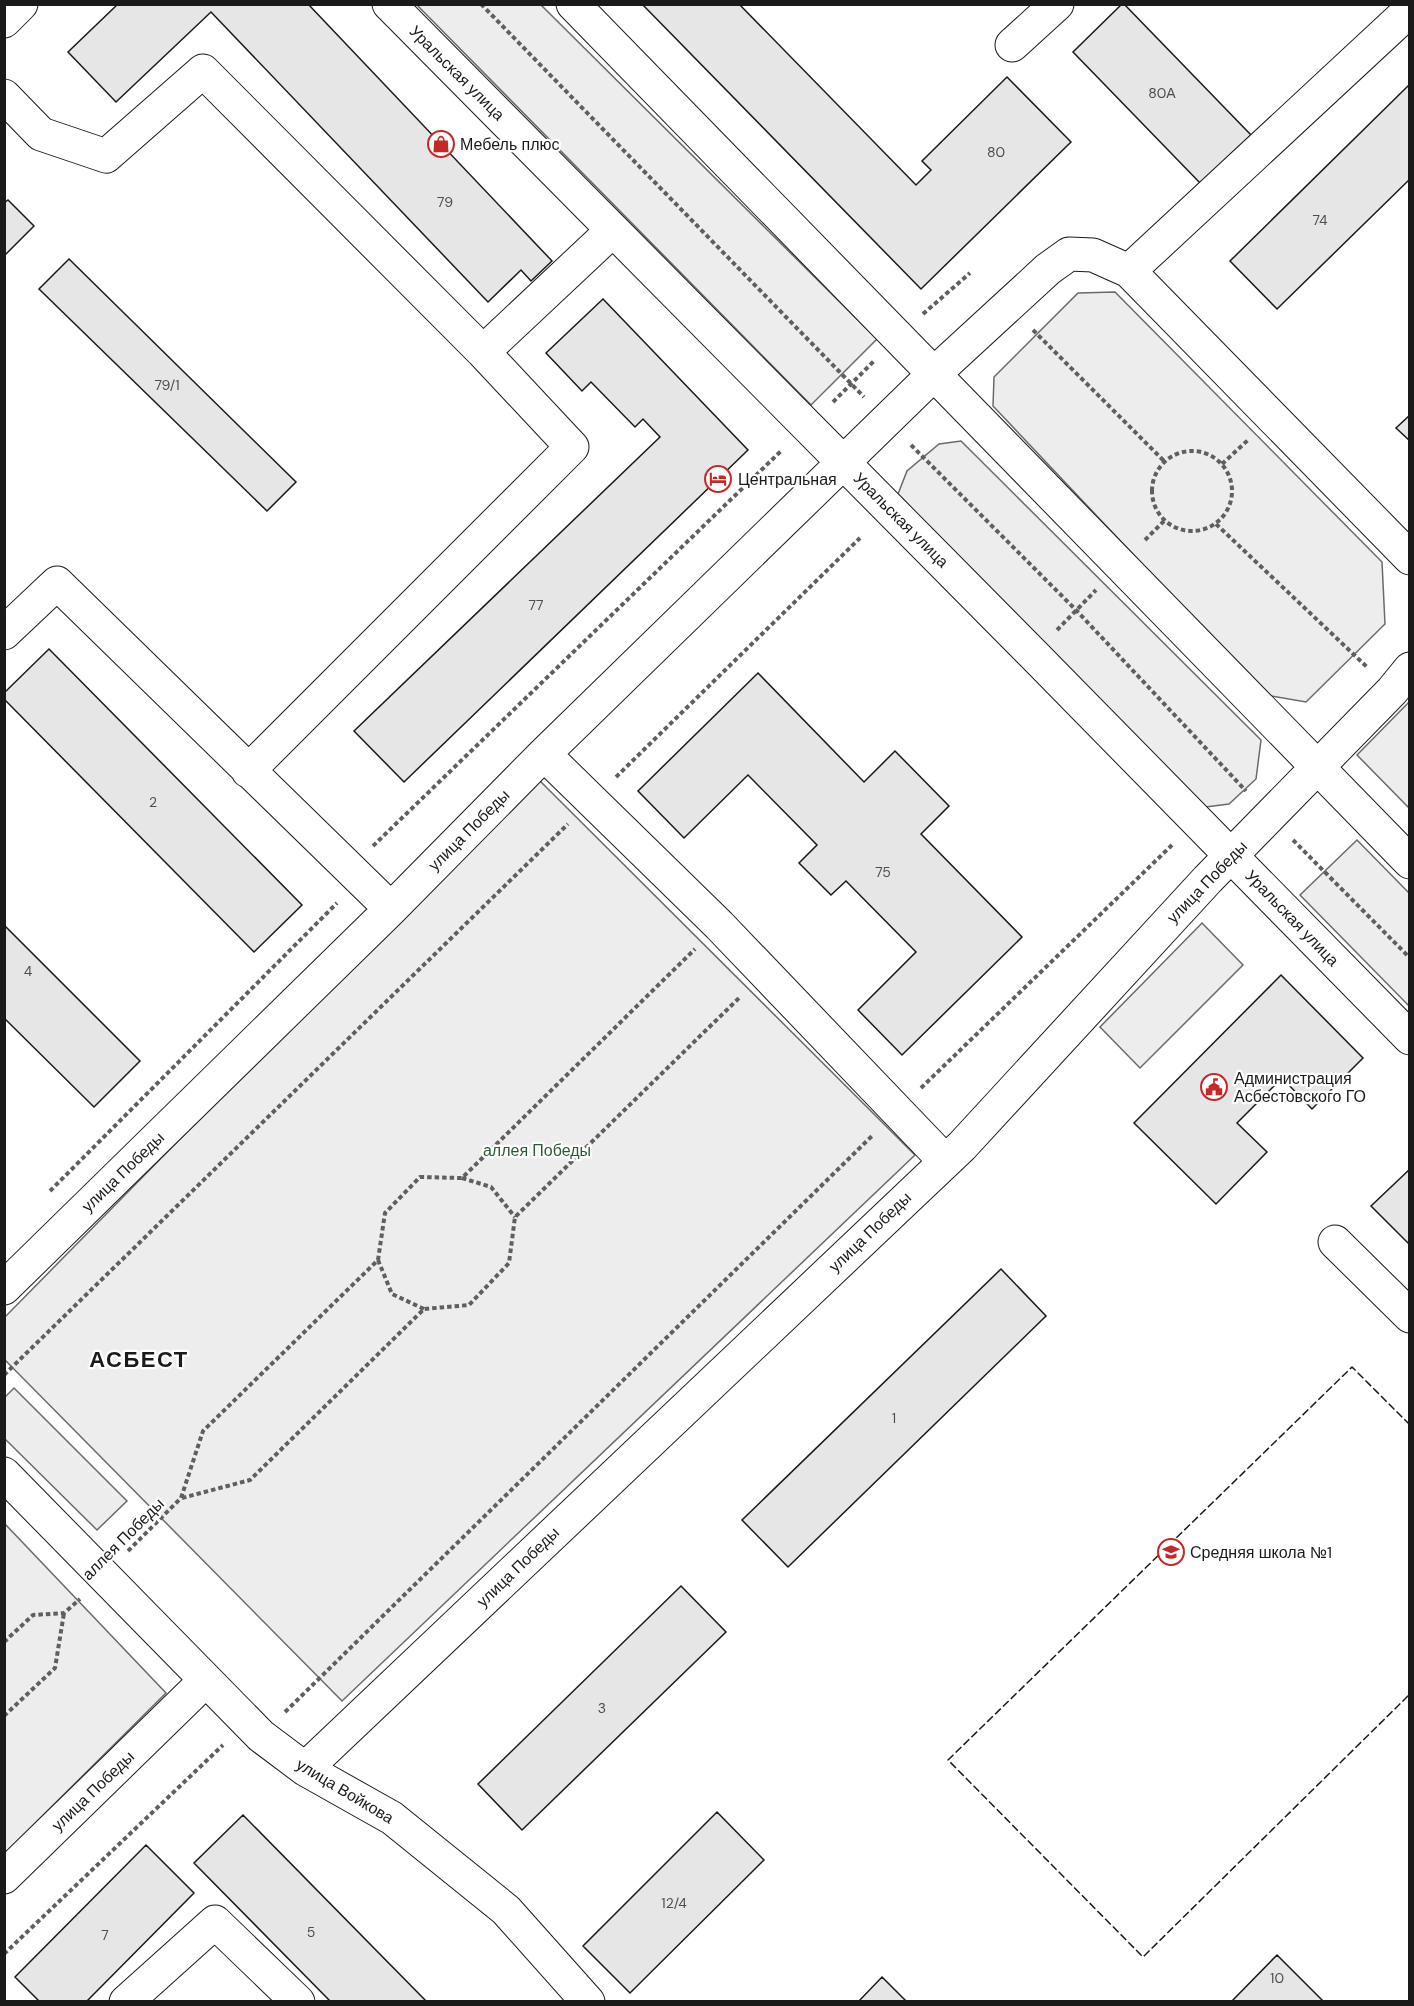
<svg xmlns="http://www.w3.org/2000/svg" width="1414" height="2006" font-family="'DM Sans',sans-serif">
<style>
.built{fill:#ededed;stroke:#6a6a6a;stroke-width:1.5}
.building{fill:#e6e6e6;stroke:#1a1a1a;stroke-width:1.5}
.lines{fill:none;stroke-linecap:round;stroke-linejoin:round}
.minor-casing{stroke:#1a1a1a;stroke-width:35}
.path{stroke:#5f5f5f;stroke-width:4;stroke-dasharray:4.5 3;stroke-linecap:butt}
.minor{stroke:#fff;stroke-width:33}
.fence{stroke:#1a1a1a;stroke-width:1.5;stroke-dasharray:8 3;stroke-linecap:butt}
.labels{text-anchor:middle;dominant-baseline:central;stroke-width:4.5;stroke-linejoin:round;paint-order:stroke}
.number-label{font-size:14px;fill:#4d4d4d}
.street-label{font-size:16px;fill:#1a1a1a;stroke:#fff}
.poi-label{font-size:16px;fill:#1a1a1a;stroke:#fff;text-anchor:start}
.park-label{font-size:16px;fill:#2b5a34;stroke:#fff}
.district-label{font-size:22px;font-weight:bold;letter-spacing:1.5px;fill:#1a1a1a;stroke:#fff}
</style>
<rect width="100%" height="100%" fill="#fff"/>
<path class="built" d="M417 5H541L877 339 811 405Z
M1115 292 1382 562 1385 624 1306 702 1266 695 993 406 994 377 1078 293Z
M961 441 1261 740 1256 779 1229 804 1198 808 898 494 907 471 939 444Z
M1409 702 1410 808H1409L1357 755Z
M536 777 915 1155 342 1701 5 1360 4 1318Z
M1357 840 1409 893V1006L1300 895Z
M1202 923 1243 965 1140 1068 1100 1027Z
M14 1388 127 1501 97 1530 5 1439V1397Z
M5 1524 166 1693 5 1853Z"/>
<path class="building" d="M118 4H308L552 261 531 281 521 270 488 302 211 12 116 102 68 52Z
M642 4H739L916 185 931 170 922 161 1007 77 1071 142 921 289Z
M1122 4H1124L1251 135 1201 184 1073 52Z
M1410 84V179L1277 309 1230 261Z
M8 200 34 226 4 256V203Z
M69 259 296 482 267 511 39 289Z
M603 299 748 450 404 782 354 731 660 437 643 419 635 427 591 382 582 391 546 353Z
M1410 415V441L1396 428Z
M49 649 302 905 254 952 4 699V693Z
M758 673 864 782 895 751 949 806 921 834 1022 937 902 1055 858 1010 916 952 846 881 831 895 799 863 817 845 748 775 684 838 638 791Z
M4 925 140 1061 94 1107 4 1018Z
M1281 975 1363 1058 1312 1109 1282 1078 1237 1123 1267 1152 1216 1204 1134 1123Z
M1410 1169V1245L1371 1206Z
M1001 1269 1046 1316 788 1567 742 1520Z
M681 1586 726 1632 522 1830 478 1784Z
M717 1812 764 1860 630 1993 583 1946Z
M243 1815 427 2002H331L194 1863Z
M146 1845 194 1893 86 2002H40L15 1977Z
M1277 1955 1324 2002H1231Z
M882 1977 907 2002H858Z"/>
<g class="lines">
<defs>
<path id="minor" d="M389 4 1033 654 1410 1038
M573 4 1410 862
M4 21 21 4
M1012 45 1057 4
M4 96 41 134 106 156 203 71 483 352 572 447 248 771
M1129 271 1410 10
M483 352 613 230
M4 633 57 583 391 909
M544 754 719 925 945 1161
M1335 1242 1410 1316
M4 1288 391 909 544 754 935 373 1048 269 1069 254 1093 255 1129 271 1410 558
M4 1474 261 1736 305 1769 392 1818 506 1910 588 2002
M305 1769 962 1146 1208 879 1392 691 1410 669
M4 1877 206 1680
M126 2002 215 1922 298 2002"/>
</defs>
<use href="#minor" class="minor-casing"/>
<path class="path" d="M481 4 864 397
M923 314 970 273
M1033 330 1164 461
M833 402 874 361
M911 445 1076 610 1246 791
M1152 491a40 40 0 1 1 80 0a40 40 0 1 1-80 0Z
M1222 464 1248 440
M1216 524 1367 667
M1145 540 1164 521
M1057 630 1096 590
M616 777 860 538
M1293 840 1410 958
M373 846 782 450
M921 1088 1172 845
M462 1178 491 1187 515 1217
M50 1191 337 903
M378 1260 392 1294 424 1309
M4 1375 568 824
M182 1498 250 1480 424 1309 469 1305 509 1263 515 1217 740 997
M128 1551 181 1498 203 1431 378 1260 385 1213 420 1177 462 1178 695 949
M4 1642 33 1615 64 1613 80 1599
M285 1712 873 1135
M4 1716 55 1668 64 1613
M4 1954 223 1745"/>
<use href="#minor" class="minor"/>
<path class="fence" d="M1410 1425 1352 1367 948 1760 1143 1957 1410 1694"/>
</g>
<defs>
<symbol id="shop-ring" viewBox="-11 -11 22 22"><circle r="9.5" fill="#fff" stroke="#c62828" stroke-width="1.5"/><path d="M-5-2.5h2.3a2.7 3.5 0 0 1 5.4 0H5L5.5 6h-11ZM-1.5-2.5h3a1.5 2.3 0 0 0-3 0Z" fill="#c62828"/></symbol>
<symbol id="hotel-ring" viewBox="-11 -11 22 22"><circle r="9.5" fill="#fff" stroke="#c62828" stroke-width="1.5"/><path d="M-6-4.5h1.5V1H6V5H4.5V3h-9V5H-6ZM-4 0a1.8 1.8 0 1 1 3.6 0ZM.5 0V-2.5h3Q6-2.5 6 0Z" fill="#c62828"/></symbol>
<symbol id="civic-ring" viewBox="-11 -11 22 22"><circle r="9.5" fill="#fff" stroke="#c62828" stroke-width="1.5"/><path d="M-.6-6.5H3V-4.5H.6V-3L4-1V1h2V6H-6V1h2V-1L-.6-3ZM-1.2 2.5V6h2.4V2.5Z" fill="#c62828"/></symbol>
<symbol id="school-ring" viewBox="-11 -11 22 22"><circle r="9.5" fill="#fff" stroke="#c62828" stroke-width="1.5"/><path d="M0-5L7-2L0 1L-7-2ZM-4 1L0 2.5L4 1V4Q0 6-4 4Z" fill="#c62828"/></symbol>
</defs>
<g fill-rule="evenodd">
<use href="#shop-ring" x="426" y="129" width="30" height="30"/>
<use href="#hotel-ring" x="703" y="464" width="30" height="30"/>
<use href="#civic-ring" x="1199" y="1072" width="30" height="30"/>
<use href="#school-ring" x="1156" y="1537" width="30" height="30"/>
</g>
<g class="labels">
<g class="number-label">
<text x="1162" y="93">80А</text>
<text x="996" y="152">80</text>
<text x="445" y="202">79</text>
<text x="1320" y="220">74</text>
<text x="167" y="385">79/1</text>
<text x="536" y="605">77</text>
<text x="153" y="802">2</text>
<text x="883" y="872">75</text>
<text x="28" y="971">4</text>
<text x="894" y="1418">1</text>
<text x="602" y="1708">3</text>
<text x="674" y="1903">12/4</text>
<text x="311" y="1932">5</text>
<text x="105" y="1935">7</text>
<text x="1277" y="1978">10</text>
</g>
<g class="street-label">
<text transform="translate(457 73) rotate(45)">Уральская улица</text>
<text transform="translate(901 520) rotate(45)">Уральская улица</text>
<text transform="translate(469 830) rotate(-45)">улица Победы</text>
<text transform="translate(1207 882) rotate(-46)">улица Победы</text>
<text transform="translate(1292 918) rotate(46)">Уральская улица</text>
<text transform="translate(123 1172) rotate(-44)">улица Победы</text>
<text transform="translate(870 1232) rotate(-44)">улица Победы</text>
<text transform="translate(123 1539) rotate(-45)">аллея Победы</text>
<text transform="translate(518 1567) rotate(-44)">улица Победы</text>
<text transform="translate(93 1791) rotate(-44)">улица Победы</text>
<text transform="translate(345 1791) rotate(31)">улица Войкова</text>
</g>
<g class="poi-label">
<text x="460" y="144">Мебель плюс</text>
<text x="738" y="479">Центральная</text>
<text x="1234" y="1078">Администрация<tspan x="1234" dy="18">Асбестовского ГО</tspan></text>
<text x="1190" y="1552">Средняя школа №1</text>
</g>
<g class="park-label">
<text x="537" y="1150">аллея Победы</text>
</g>
<g class="district-label">
<text x="139" y="1359">АСБЕСТ</text>
</g>
</g>
<rect width="1414" height="2006" fill="none" stroke="#1a1a1a" stroke-width="12"/>
</svg>
